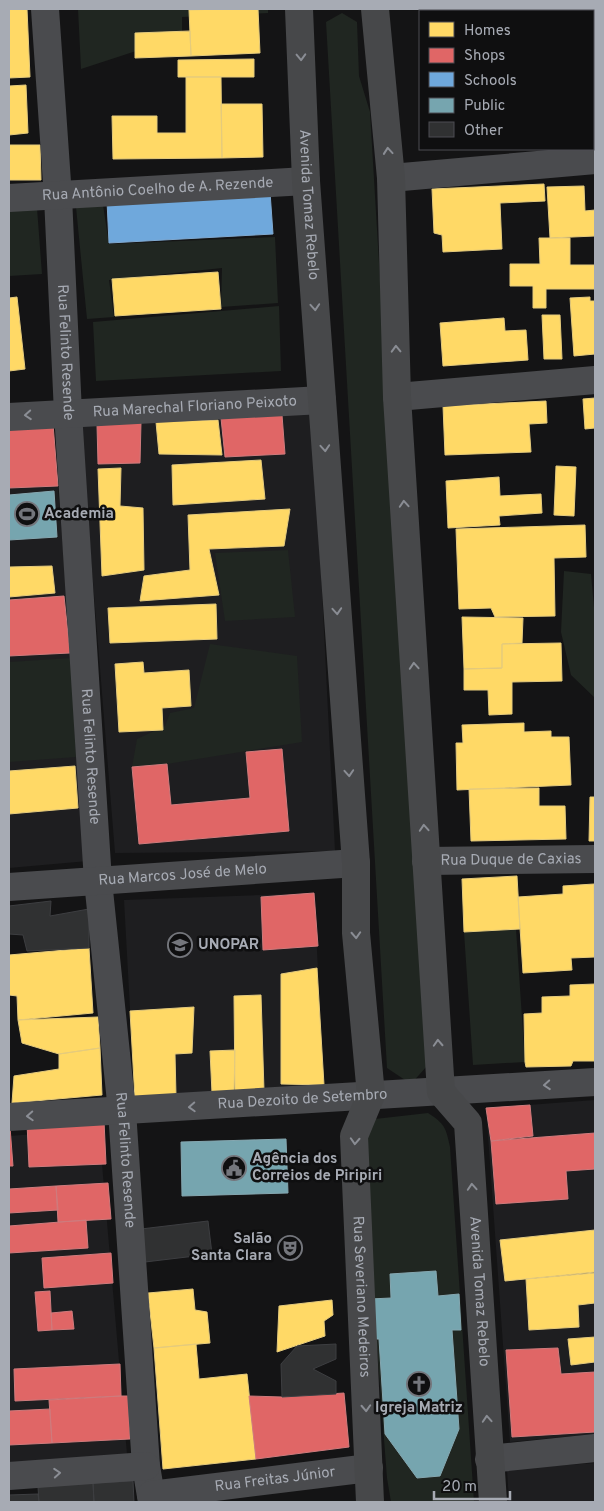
<svg xmlns="http://www.w3.org/2000/svg" width="604" height="1511" font-family="Overpass,sans-serif">
<style>
.built{fill:#1e1e20}
.green{fill:#202621}
.homes{fill:#ffd966;stroke:#e5cb7d}
.shops{fill:#e06666;stroke:#cf7b7d}
.schools{fill:#6fa8dc;stroke:#80a9d0}
.public{fill:#76a5af;stroke:#85a7b0}
.building{fill:#303132;stroke:#3d3e41}
.lines{fill:none;stroke-linecap:round;stroke-linejoin:round}
.street{stroke:#4a4b4e;stroke-width:28}
.primary{stroke:#47484a;stroke-width:28}
.oneway{stroke:#8a8d94}
.oneway2{stroke:#8b8e95}
.labels{text-anchor:middle;dominant-baseline:central;stroke-width:5;stroke-linejoin:round;paint-order:stroke}
.street-label{font-size:15px;fill:#a7abb4;stroke:#0f0f10}
.poi-label{font-size:15px;font-weight:bold;fill:#a7abb4;stroke:#0f0f10;text-anchor:start}
</style>
<rect width="100%" height="100%" fill="#141415"/>
<path class="built" d="M313 412 335 851 115 853 80 422Z
M53 424 88 861 9 868V427Z
M314 893 324 1085 135 1099 124 900Z
M595 1100V1434L510 1442 486 1108Z
M99 1129 127 1454 9 1463V1136Z
M595 1463V1502H509L507 1469Z"/>
<path class="green" d="M78 9H268V13L182 17V36L81 69Z
M342 13 357 22 359 76 370 112 427 1066 411 1084 387 1068 326 22Z
M103 205 109 244 275 237 278 303 221 307 222 268 109 280 114 317 87 319 76 207Z
M37 208 42 274 9 276V210Z
M279 306 281 371 96 381 93 322Z
M288 550 295 617 225 621 215 553Z
M564 571 591 574 595 618V698L571 675 561 632Z
M210 644 297 656 302 742 167 764 132 767 137 739 165 726 170 713 194 708Z
M71 658 76 757 9 762V662Z
M516 929 525 1062 473 1065 464 932Z
M428 1113C445 1124 446 1128 450 1147L474 1502H391L387 1478 361 1138 375 1119Z"/>
<path class="homes" d="M9 9H27L30 77 9 78Z
M219 9H258L260 53 191 56 189 10Z
M461 9H545V11H461Z
M190 31 191 56 135 58V33Z
M254 59V77H178V60Z
M186 77H221L222 158 113 159 112 116H157V133H186Z
M26 85 28 133 9 135V86Z
M221 104H262L263 157 222 158Z
M9 145H40L41 180H9Z
M544 184 545 201 500 203 502 249 443 252 442 235 434 233 432 189Z
M584 186 585 211 595 210V236L550 238 547 187Z
M539 238H570V265H595V289H546V308H533V286H510V264H540Z
M218 272 221 309 115 316 112 279Z
M17 297 25 369 9 371V298Z
M590 297V301H595V354L574 356 570 298Z
M542 315H560L562 359H544Z
M504 318 505 331 526 330 528 360 443 366 440 323Z
M595 398V428L585 429 583 399Z
M546 401 547 423 529 424 531 452 445 455 443 406Z
M218 420 222 455 159 454 156 422Z
M261 460 265 499 173 505 172 465Z
M556 466 576 467 574 516 554 515Z
M121 468 120 506 143 508 144 570 102 576 98 469Z
M499 477 500 496 541 494 542 513 499 516 500 525 448 528 446 481Z
M290 509 284 546 209 549 219 595 140 601 144 576 190 570 188 515Z
M585 525 586 557 554 558 555 616 495 617 491 608 459 609 456 529Z
M52 566 55 593 9 597V567Z
M216 604 217 639 110 643 108 608Z
M462 617 523 618 522 643 502 644V668L464 669Z
M561 643 562 681 512 682V714L489 715 488 690H464V669L502 668V644Z
M143 662 144 673 189 670 191 706 162 708 163 730 119 732 115 664Z
M524 723V732L551 731V737H569L571 785 457 790 456 743H463L462 725Z
M75 766 78 808 9 814V771Z
M539 788V806H565L566 839 471 841 469 789Z
M590 797H595V841H589Z
M517 876 520 929 464 932 462 879Z
M594 884 595 957 571 958 572 970 523 973 518 897 563 894V886Z
M89 948 93 1013 18 1020 17 996 9 995V955Z
M317 968 324 1085 281 1084V974Z
M595 984V1061H573L571 1066 526 1067 525 1062 524 1014 542 1013V997L570 996V985Z
M261 995 264 1091 235 1092 234 996Z
M194 1007 192 1053 175 1054 176 1096 135 1099 130 1011Z
M98 1017 100 1048 59 1054 22 1043 18 1020Z
M100 1048 102 1095 12 1103 14 1076 59 1069V1054Z
M235 1050 234 1092 212 1093 210 1051Z
M595 1230V1272L505 1281 500 1240Z
M595 1273V1303L578 1305 579 1327 529 1330 526 1279Z
M193 1289 195 1310 207 1312 210 1343 154 1348 148 1293Z
M332 1300 333 1315 324 1321 325 1336 277 1352 279 1306Z
M595 1337V1362L571 1365 568 1339Z
M196 1344 199 1379 247 1374 256 1459 163 1469 154 1348Z"/>
<path class="shops" d="M282 415 285 454 225 457 221 418Z
M141 422 140 463 98 464 97 425Z
M53 424 58 486 9 488V428Z
M64 596 70 653 9 656V600Z
M282 749 289 831 139 844 132 767 167 764 171 805 250 798 246 752Z
M314 893 318 946 263 950 261 897Z
M530 1105 533 1136 491 1141 486 1108Z
M104 1121 106 1164 29 1167 27 1123Z
M9 1127H10L13 1166H9Z
M595 1133V1169L566 1171 568 1199 496 1204 491 1141Z
M108 1183 111 1219 58 1222 56 1186Z
M56 1186 58 1210 9 1213V1189Z
M86 1220 88 1248 9 1253V1226Z
M111 1253 113 1283 44 1288 42 1258Z
M50 1291 52 1330 38 1331 35 1292Z
M72 1311 74 1329 52 1330 51 1313Z
M558 1348 561 1374 595 1372V1432L512 1437 506 1350Z
M120 1364 121 1396 15 1401 14 1369Z
M344 1393 349 1447 256 1459 249 1396 282 1397Z
M121 1396H128L130 1439 52 1443 49 1400Z
M50 1409 52 1443 9 1445V1411Z"/>
<path class="schools" d="M270 192 273 234 109 243 107 201Z"/>
<path class="public" d="M54 491 57 537 9 540V495Z
M286 1139 288 1193 182 1196 181 1142Z
M436 1271 438 1296 459 1294 461 1330H452L459 1429 440 1476 417 1478 385 1434 379 1339H372L370 1299 391 1298 390 1274Z"/>
<path class="building" d="M593 53H595V88H593Z
M51 901 50 916 89 909V948L27 951 23 935 9 934V906Z
M208 1221 212 1254 145 1262 141 1229Z
M336 1344V1359L313 1369 336 1381V1394L282 1397 281 1364 297 1346Z
M133 1481 134 1502H94L93 1483Z
M93 1483 94 1502H39L38 1487Z
M38 1494 39 1502H9V1495Z"/>
<g class="lines">
<g class="street">
<path id="s1" d="M45 9 58 197 68 413 98 881 122 1111 146 1466 152 1502"/>
<path d="M391 178 595 160"/>
<path id="s2" d="M9 198 306 181"/>
<path d="M397 397 595 380"/>
<path id="s3" d="M9 417 322 400"/>
<path id="s4" d="M426 861 595 859"/>
<path id="s5" d="M9 887 356 863"/>
<path id="s6" d="M9 1117 595 1082"/>
<path d="M489 1459 595 1448"/>
<path d="M9 1476 146 1466"/>
<path id="s7" d="M151 1495 369 1468"/>
</g>
<g class="primary">
<path id="s8" d="M299 9 306 181 356 863V933L371 1095 354 1136 370 1502"/>
<path id="s9" d="M375 9 391 178 397 397 441 1092 468 1123 493 1502"/>
</g>
</g>
<defs><path id="oneway-chevron" d="M-2-3.5L2.5 0L-2 3.5" fill="none" stroke-width="1.6" stroke-linecap="round" stroke-linejoin="round" transform="scale(1.25)"/></defs>
<g class="oneway">
<use href="#oneway-chevron" transform="translate(301 57) rotate(88)"/>
<use href="#oneway-chevron" transform="translate(388 151) rotate(-95)"/>
<use href="#oneway-chevron" transform="translate(315 307) rotate(86)"/>
<use href="#oneway-chevron" transform="translate(396 349) rotate(-92)"/>
<use href="#oneway-chevron" transform="translate(325 448) rotate(86)"/>
<use href="#oneway-chevron" transform="translate(404 504) rotate(-94)"/>
<use href="#oneway-chevron" transform="translate(337 611) rotate(86)"/>
<use href="#oneway-chevron" transform="translate(414 666) rotate(-94)"/>
<use href="#oneway-chevron" transform="translate(349 773) rotate(86)"/>
<use href="#oneway-chevron" transform="translate(424 828) rotate(-94)"/>
<use href="#oneway-chevron" transform="translate(356 935) rotate(87)"/>
<use href="#oneway-chevron" transform="translate(438 1043) rotate(-93)"/>
<use href="#oneway-chevron" transform="translate(355 1141) rotate(93)"/>
<use href="#oneway-chevron" transform="translate(472 1187) rotate(-94)"/>
<use href="#oneway-chevron" transform="translate(366 1408) rotate(87)"/>
<use href="#oneway-chevron" transform="translate(487 1419) rotate(-94)"/>
</g>
<g class="oneway2">
<use href="#oneway-chevron" transform="translate(28 415) rotate(176)"/>
<use href="#oneway-chevron" transform="translate(547 1085) rotate(176)"/>
<use href="#oneway-chevron" transform="translate(192 1107) rotate(177)"/>
<use href="#oneway-chevron" transform="translate(30 1116) rotate(177)"/>
<use href="#oneway-chevron" transform="translate(57 1473) rotate(-4)"/>
</g>
<defs>
<symbol id="stadium-ring" viewBox="-11 -11 22 22"><circle r="9.5" fill="#0f0f10" stroke="#74767c" stroke-width="1.5"/><path d="M0-5a6.5 5 0 1 0 0 10a6.5 5 0 1 0 0-10ZM-3.5-1.8h7v3.6h-7Z" fill="#74767c"/></symbol>
<symbol id="university-ring" viewBox="-11 -11 22 22"><circle r="9.5" fill="#0f0f10" stroke="#74767c" stroke-width="1.5"/><path d="M0-5L7-2L0 1L-7-2ZM-4 1L0 2.5L4 1V4Q0 6-4 4Z" fill="#74767c"/></symbol>
<symbol id="civic-ring" viewBox="-11 -11 22 22"><circle r="9.5" fill="#0f0f10" stroke="#74767c" stroke-width="1.5"/><path d="M-.6-6.5H3V-4.5H.6V-3L4-1V1h2V6H-6V1h2V-1L-.6-3ZM-1.2 2.5V6h2.4V2.5Z" fill="#74767c"/></symbol>
<symbol id="theatre-ring" viewBox="-11 -11 22 22"><circle r="9.5" fill="#0f0f10" stroke="#74767c" stroke-width="1.5"/><path d="M-5-5.5Q0-4 5-5.5V0Q5 5 0 6Q-5 5-5 0ZM-3.3-2.5H-1v1.5H-3.3ZM1-2.5H3.3v1.5H1ZM-2.8 1Q0 5.5 2.8 1Z" fill="#74767c"/></symbol>
<symbol id="church-ring" viewBox="-11 -11 22 22"><circle r="9.5" fill="#0f0f10" stroke="#74767c" stroke-width="1.5"/><path d="M-1.2-6h2.4v3.5h3.3v2.4h-3.3V6h-2.4V-.1h-3.3v-2.4h3.3Z" fill="#74767c"/></symbol>
</defs>
<g fill-rule="evenodd">
<use href="#stadium-ring" x="13" y="500" width="28" height="28"/>
<use href="#university-ring" x="166" y="931" width="28" height="28"/>
<use href="#civic-ring" x="220" y="1154" width="28" height="28"/>
<use href="#theatre-ring" x="276" y="1234" width="28" height="28"/>
<use href="#church-ring" x="405" y="1370" width="28" height="28"/>
</g>
<g class="labels">
<g class="street-label">
<text stroke="none"><textPath href="#s2" startOffset="149">Rua Antônio Coelho de A. Rezende</textPath></text>
<text stroke="none"><textPath href="#s8" startOffset="196">Avenida Tomaz Rebelo</textPath></text>
<text stroke="none"><textPath href="#s1" startOffset="344">Rua Felinto Resende</textPath></text>
<text stroke="none"><textPath href="#s3" startOffset="186">Rua Marechal Floriano Peixoto</textPath></text>
<text stroke="none"><textPath href="#s1" startOffset="749">Rua Felinto Resende</textPath></text>
<text stroke="none"><textPath href="#s4" startOffset="85">Rua Duque de Caxias</textPath></text>
<text stroke="none"><textPath href="#s5" startOffset="174">Rua Marcos José de Melo</textPath></text>
<text stroke="none"><textPath href="#s6" startOffset="294">Rua Dezoito de Setembro</textPath></text>
<text stroke="none"><textPath href="#s1" startOffset="1154">Rua Felinto Resende</textPath></text>
<text stroke="none"><textPath href="#s9" startOffset="1295">Avenida Tomaz Rebelo</textPath></text>
<text stroke="none"><textPath href="#s8" startOffset="1294">Rua Severiano Medeiros</textPath></text>
<text stroke="none"><textPath href="#s7" startOffset="125">Rua Freitas Júnior</textPath></text>
</g>
<g class="poi-label">
<text x="44" y="514">Academia</text>
<text x="198" y="945">UNOPAR</text>
<text x="252" y="1159">Agência dos<tspan x="252" dy="17">Correios de Piripiri</tspan></text>
<text x="272" y="1239" text-anchor="end">Salão<tspan x="272" dy="17">Santa Clara</tspan></text>
<text x="419" y="1408" text-anchor="middle">Igreja Matriz</text>
</g>
</g>
<rect width="604" height="1511" fill="none" stroke="#a7abb4" stroke-width="20"/>
<rect x="419" y="10" width="175" height="140" fill="#0f0f10" stroke="#4c4d52"/>
<rect x="429" y="22" width="25" height="15" fill="#ffd966" stroke="#4c4d52"/>
<text x="464" y="35" font-size="15" fill="#a7abb4">Homes</text>
<rect x="429" y="48" width="25" height="15" fill="#e06666" stroke="#4c4d52"/>
<text x="464" y="60" font-size="15" fill="#a7abb4">Shops</text>
<rect x="429" y="72" width="25" height="15" fill="#6fa8dc" stroke="#4c4d52"/>
<text x="464" y="85" font-size="15" fill="#a7abb4">Schools</text>
<rect x="429" y="98" width="25" height="15" fill="#76a5af" stroke="#4c4d52"/>
<text x="464" y="110" font-size="15" fill="#a7abb4">Public</text>
<rect x="429" y="122" width="25" height="15" fill="#303132" stroke="#4c4d52"/>
<text x="464" y="135" font-size="15" fill="#a7abb4">Other</text>
<path d="M434 1491v8h76v-8" fill="none" stroke="#a7abb4" stroke-width="2.5"/>
<text x="442" y="1491" font-size="15" fill="#a7abb4" stroke="#0f0f10" stroke-width="4" paint-order="stroke">20 m</text>
</svg>
